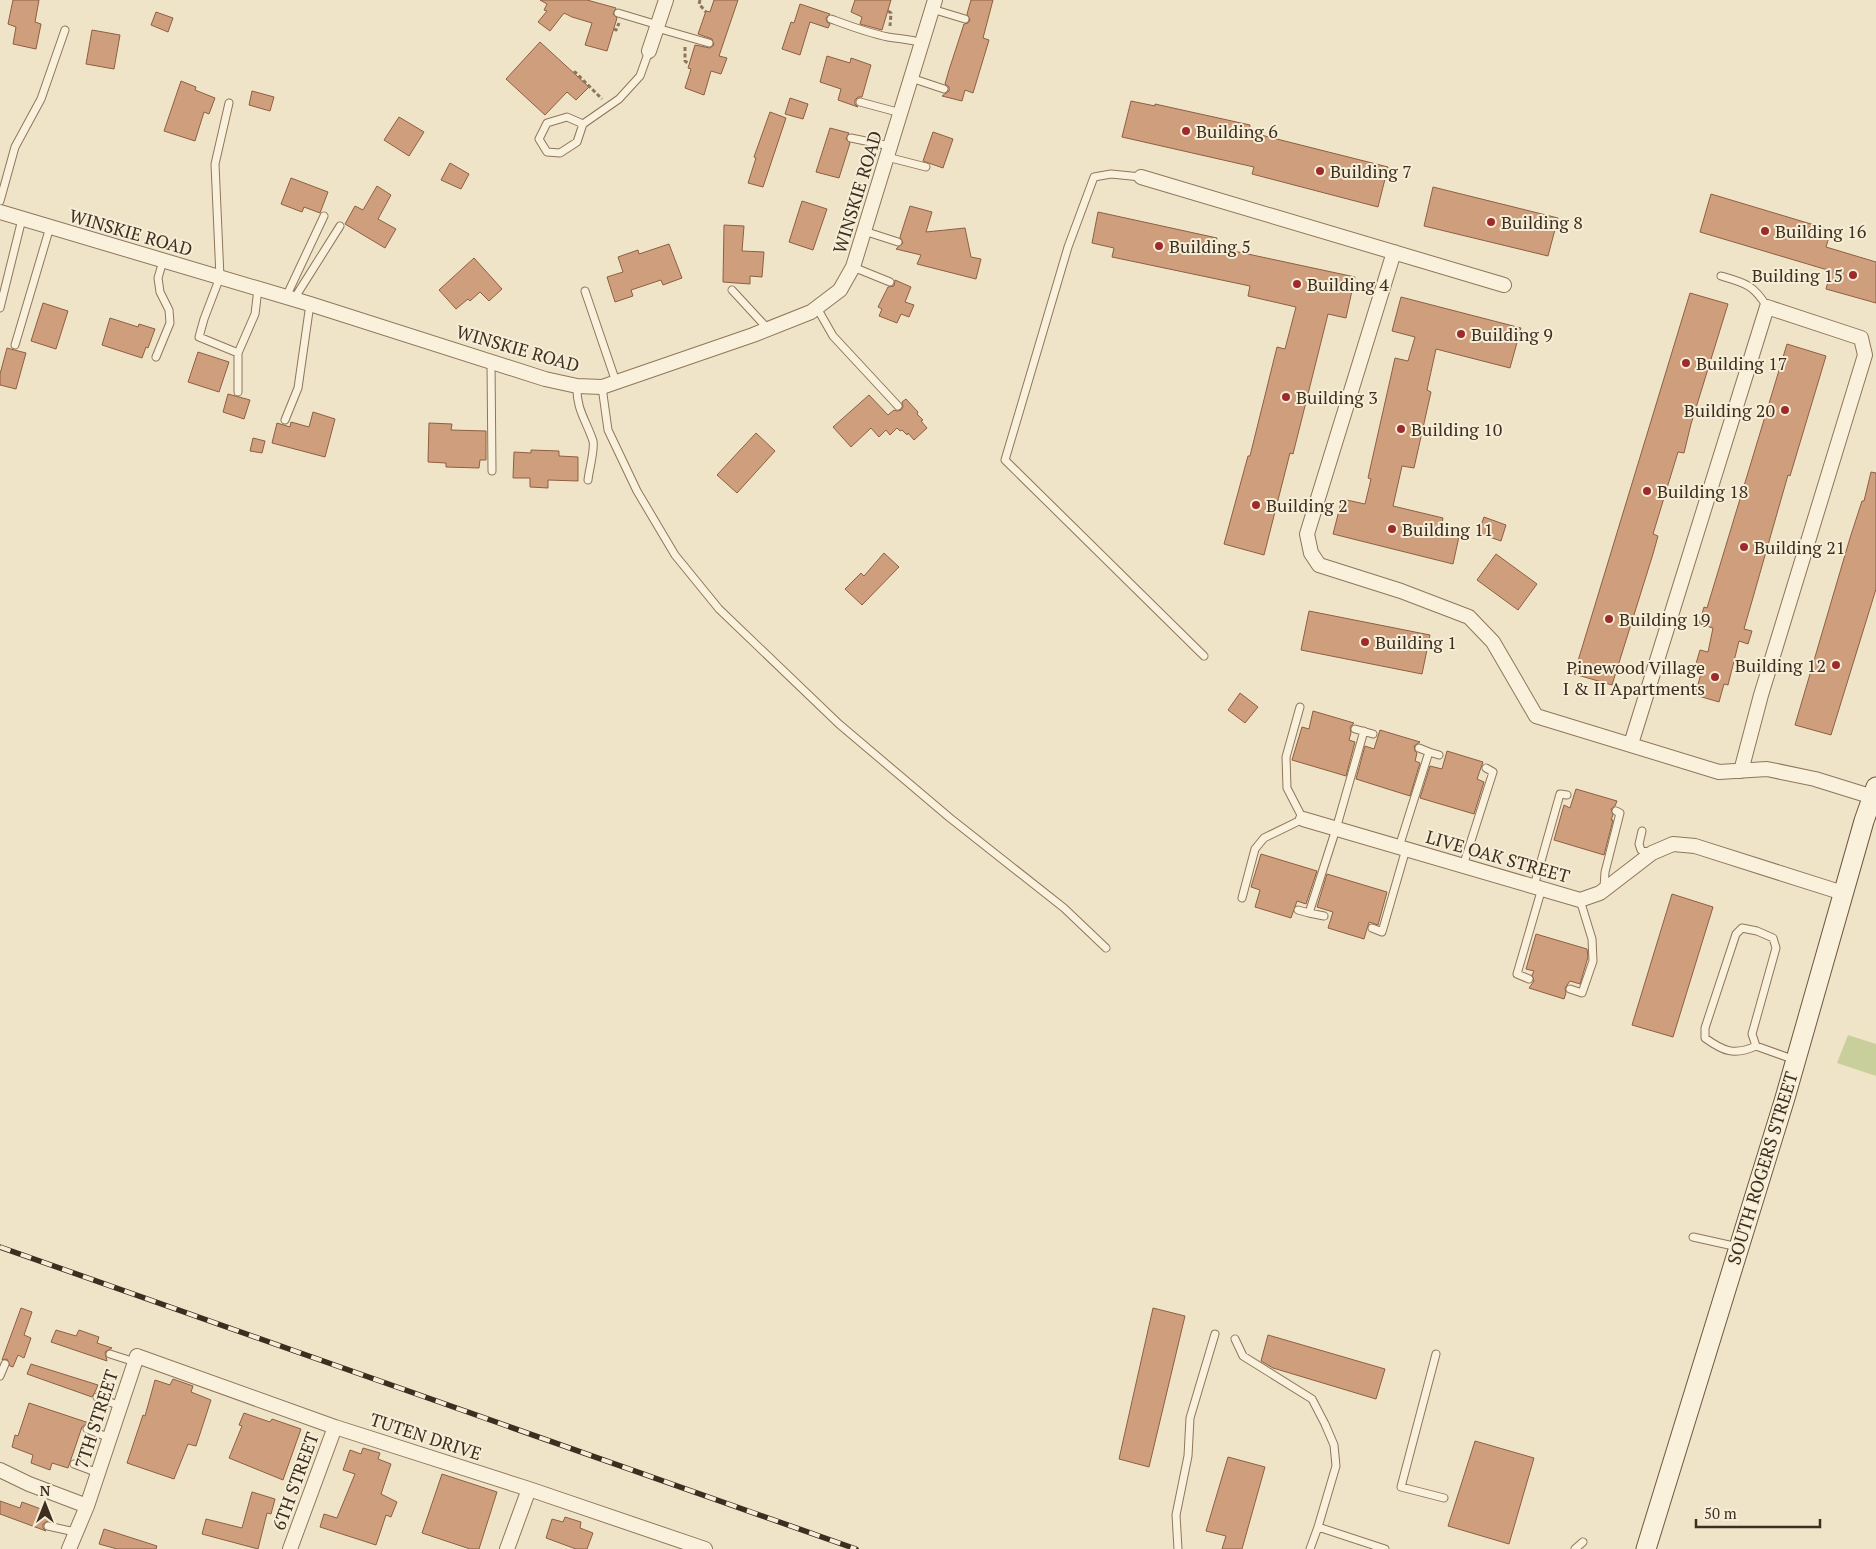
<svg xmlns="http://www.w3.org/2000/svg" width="1876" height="1549" font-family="'PT Serif',serif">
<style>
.green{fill:#c9cf9b}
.building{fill:#cf9f7d;stroke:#8d5f41}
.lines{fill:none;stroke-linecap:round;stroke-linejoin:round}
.lane-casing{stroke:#8d765c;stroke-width:9}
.street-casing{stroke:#8d765c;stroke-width:16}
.secondary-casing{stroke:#6f573f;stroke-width:21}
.path{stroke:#8d765c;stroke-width:3;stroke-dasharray:4 2.5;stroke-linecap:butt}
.lane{stroke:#faf1dc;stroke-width:7}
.street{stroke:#faf1dc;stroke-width:14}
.secondary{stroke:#faf1dc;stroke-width:19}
.rail-casing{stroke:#3d2e20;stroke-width:5.5}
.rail{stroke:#f7eed8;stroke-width:4;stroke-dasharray:11;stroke-linecap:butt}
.poi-dot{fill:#9e2a2b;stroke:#f7eed8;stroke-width:2}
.labels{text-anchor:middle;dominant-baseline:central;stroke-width:4;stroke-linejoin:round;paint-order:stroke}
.poi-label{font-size:18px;fill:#3d2e20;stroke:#f7eed8;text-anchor:start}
.street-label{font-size:18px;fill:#3d2e20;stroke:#f7eed8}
</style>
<rect width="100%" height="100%" fill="#f0e4c8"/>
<path class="green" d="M1848 1035 1876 1044V1076L1837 1063Z"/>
<path class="building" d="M13 0H39L35 22 41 24 36 49 13 44 16 27 8 24Z
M540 0H587L616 8 613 14 617 18 607 51 585 45 592 23 572 17 564 13 550 31 538 22 547 11 544 10 547 4Z
M714 0H738L719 56 727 58 721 74 711 71 704 95 685 88 691 69 688 68 695 45 710 48 714 45 712 39 698 34 706 11 710 12Z
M855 0H891L882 30 860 24 862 17 851 12Z
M971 0H993L983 38 989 40 973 93 965 90 962 101 942 96 949 91V87L945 84 949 70 964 24 968 23 970 20 967 14Z
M800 4 830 14 826 18 827 22 830 24 828 28 810 22 800 55 782 49 791 22 794 23Z
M156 12 173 18 168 32 151 25Z
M92 30 120 35 114 69 86 64Z
M540 42 589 87 576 100 567 92 545 115 506 79Z
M827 56 850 63 851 58 871 65 862 97H858L855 100V104L858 107 838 100 841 89 820 82Z
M181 81 196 87 195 90 215 98 209 114 204 112 195 141 164 131Z
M252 91 274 97 270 111 249 105Z
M790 98 808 104 803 119 785 114Z
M1131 101 1155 106V104L1250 125 1249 132 1388 167 1378 207 1252 174 1254 167 1122 137Z
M770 112 786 118 763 187 748 183 756 158 754 157Z
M399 117 424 132 409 156 384 140Z
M830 128 849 133 846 139 850 143 839 178 816 172Z
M933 132 953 139 943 168 923 161Z
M450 163 469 174 461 189 441 180Z
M291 178 328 192 320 213 304 207 302 212 281 204Z
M377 186 391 195 378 219 396 229 385 248 345 224 355 206 363 210Z
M1433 187 1558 218 1548 256 1424 226Z
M1711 194 1831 230 1826 247 1876 262V303L1826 289 1831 271 1700 232Z
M802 201 827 209 813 250 789 242Z
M910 206 932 212 926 232 965 228 971 257 981 259 976 279 917 264 921 255 896 249 903 243 900 237Z
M1098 212 1217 238 1215 247 1355 277 1346 318 1328 314 1293 454 1290 453 1264 555 1224 544 1248 456H1250L1277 347 1285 349 1296 307 1248 296 1250 286 1112 257 1114 248 1092 243Z
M724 225 744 226 742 251 764 252 762 277 750 276V284L723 282Z
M669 244 682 278 663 285 661 280 631 290 633 296 615 302 607 277 623 272 618 257 638 250 639 254Z
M474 258 502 289 489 301 480 292 470 301 468 299 456 309 439 290Z
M895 280 911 287 905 302 914 305 909 317 901 314 897 323 879 316 882 309 878 307 888 287 894 286Z
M1690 293 1728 304 1691 424 1684 453 1678 452 1653 534 1658 536 1653 554 1612 685 1574 674Z
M1401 297 1521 328 1510 368 1436 349 1427 390 1431 392 1414 468 1402 466 1393 506 1443 518 1441 527 1460 532 1453 564 1333 534 1342 499 1365 504 1371 479 1368 478 1395 358 1408 361 1415 337 1392 331Z
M43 303 68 311 56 349 31 341Z
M110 318 138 327 139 324 155 329 148 348 146 347 142 358 102 345Z
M1787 344 1826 356 1790 476 1788 475 1744 629 1752 631 1748 644 1739 641 1728 685 1724 684 1719 702 1695 695 1702 670 1695 667 1700 650 1708 652 1713 628 1699 624 1704 607 1707 608Z
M7 348 26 353 16 389 0 385V374Z
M198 352 229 362 219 392 188 382Z
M228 394 250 400 244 419 223 412Z
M869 395 888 415 894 410 897 411 901 410 903 407 902 402 906 399 918 412 917 414 923 420 921 421 927 428 914 440 908 433 907 435 902 430 900 431 897 428 890 435 886 430 879 437 871 428 851 447 833 427Z
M313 412 335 419 325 457 272 443 277 423 290 427 291 422 309 427Z
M429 423 452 424 451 430 486 431V460H480L479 468 446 467V463L428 462Z
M756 433 775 451 737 493 717 475Z
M253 438 265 441 262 453 250 451Z
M531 450 559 451V456L578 457V481L548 480V488L530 487V478H513L514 452 531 453Z
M1871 472 1876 473V589L1831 735 1795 725 1850 538 1862 501H1864Z
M1484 517 1506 525 1501 541 1478 533Z
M884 553 899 567 862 605 845 589 861 573 864 576Z
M1496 554 1537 584 1518 610 1477 580Z
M1309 611 1430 635 1422 674 1301 650Z
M1240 693 1258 707 1245 723 1228 710Z
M1313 711 1354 723 1350 727 1351 733 1349 740 1355 742 1346 776 1292 760 1302 727 1309 729Z
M1380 730 1420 742 1414 746 1415 751 1417 753 1415 761 1420 763 1410 796 1356 779 1365 746 1374 749Z
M1447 751 1483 762 1477 779 1484 782 1474 814 1420 798 1430 766 1442 769Z
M1576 789 1617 801 1615 806 1611 809 1613 815 1611 820H1613L1604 855 1554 840 1564 805 1570 808Z
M1261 854 1317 871 1306 904 1297 901 1291 918 1255 907 1260 890 1251 887Z
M1327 874 1387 892 1378 925 1369 922 1364 939 1328 928 1333 912 1317 907Z
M1672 894 1713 907 1673 1037 1632 1025Z
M1536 934 1587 949 1588 957 1580 984 1570 981 1565 988 1566 993 1564 999 1529 988 1534 981 1532 975 1534 971 1526 969Z
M21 1308 32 1312 24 1335 31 1338 24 1358 18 1355 13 1367 10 1366 7 1359 2 1360Z
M1153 1308 1185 1316 1149 1467 1119 1459Z
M56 1330 76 1336 79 1330 99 1337 97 1343 112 1348 105 1352 107 1361 51 1342Z
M1268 1335 1385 1369 1376 1399 1273 1368 1261 1361Z
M31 1364 98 1385 95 1392 92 1397 27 1374Z
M173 1379 193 1386 191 1392 211 1400 196 1446 188 1444 174 1479 127 1463 143 1415 145 1416 155 1380 170 1385Z
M29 1403 92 1424H86L82 1427 68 1468 52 1463 50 1470 31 1463 33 1455 12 1447 15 1435 18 1436Z
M244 1413 270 1422 272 1419 301 1429 283 1480 229 1458 242 1426 239 1425Z
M1475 1441 1534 1458 1509 1544 1448 1526Z
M363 1448 380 1453 378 1459 391 1464 381 1494 397 1502 391 1517 386 1515 376 1545 320 1527 324 1514 337 1518 355 1474 343 1470 350 1450 361 1454Z
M1228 1457 1265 1467 1242 1549H1222L1226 1536 1206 1531Z
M442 1474 497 1492 479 1549H470L422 1533Z
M252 1492 275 1499 271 1514 267 1513 258 1549 202 1534 206 1519 242 1528Z
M0 1501 20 1508 22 1502 41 1509 39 1515 51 1519 43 1524V1528L46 1531 0 1514Z
M565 1517 581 1522 580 1528 593 1533 587 1549H576L546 1538 552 1519 563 1522Z
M104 1529 157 1546 156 1549H117L99 1544Z"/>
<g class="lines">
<defs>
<path id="lane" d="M932 9 965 19
M618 13 658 25
M831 19C850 26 868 33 888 37 900 39 910 39 922 43
M657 28 709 43
M911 78 944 89
M860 102 901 113
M229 103 215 164 220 277 204 319 199 337 238 353
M583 124 567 117 547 123 539 139 547 152 560 153 577 142 583 124 619 99 640 76 649 51
M851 138 890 146
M887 157 926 167
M1141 177 1111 174 1094 177 1068 247 1005 460 1204 656
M0 201 15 147 41 99 65 30
M864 231 898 242
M853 267 890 282
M1721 276C1745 283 1754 285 1767 307
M732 290 768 329
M585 291 616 382
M286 297 324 216
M294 299 340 226
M0 308 22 219
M817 308 833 336 898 406
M15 345 50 227
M156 357 170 323 169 310 160 292 158 278 163 261
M491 362 492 471
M577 386C576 409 586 420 593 441 595 449 589 470 588 480
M602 387 608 430 637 491 675 555 719 609 839 724 950 818 1064 908 1106 948
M238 392V353L255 314 258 289
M285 420 298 388 310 304
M1355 729 1373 734
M1429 752 1439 755
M1642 831 1639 844 1641 850 1651 853
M1399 847 1429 752 1419 748
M1463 866 1493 772 1486 768
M1534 886 1560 794 1567 795
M1604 888 1605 872 1620 813 1616 811
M1242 898 1255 849 1264 838 1303 819 1287 788 1286 757 1300 707
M1298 910 1309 913 1336 829 1364 731
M1309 913 1324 916
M1372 928 1382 932 1406 849
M1529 979 1517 974 1542 888
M1570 989 1582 993 1593 961 1592 939 1580 900
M1756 1046 1752 1034 1776 948 1773 938 1757 931 1742 928 1736 934 1705 1028V1038C1723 1051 1734 1056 1756 1046L1795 1060
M1693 1237 1738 1247
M1235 1339 1243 1356 1312 1399 1325 1424 1334 1445 1336 1466 1318 1527
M110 1354 135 1362
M1436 1354 1401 1487 1444 1498
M0 1376 5 1364
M97 1397 120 1406
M87 1429 110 1438
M74 1464 98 1473
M48 1526 75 1532
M1178 1549 1176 1515 1188 1456 1190 1418 1215 1334
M1310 1549 1318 1527 1385 1549
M1575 1549 1583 1542"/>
<path id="street" d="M649 51 666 0
M1141 177 1504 285
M0 212 310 304 545 379 577 386 602 387 753 335 811 312 840 290 853 267 935 0
M1394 252 1307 534 1311 553 1319 565 1401 591 1469 617 1493 642 1536 716 1719 772 1767 769 1815 779 1873 797
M1631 744 1767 307 1861 338 1865 355 1761 695 1741 771
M1303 819 1580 900 1600 893 1652 853 1673 844 1695 846 1843 893
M0 1470 29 1484 87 1506
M69 1549 87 1506 137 1356 335 1427 529 1489 705 1549
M290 1549 335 1427
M507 1549 529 1489"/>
<path id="secondary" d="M1646 1549 1785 1098 1864 821 1876 787"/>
</defs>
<use href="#lane" class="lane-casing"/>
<use href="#street" class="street-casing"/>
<use href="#secondary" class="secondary-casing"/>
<path class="path" d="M700 0 699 4 706 12
M888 11 891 13 890 26
M614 29 616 30 619 23
M685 47V61L689 64
M574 73 575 72 602 99"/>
<use href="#lane" class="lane"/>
<use href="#street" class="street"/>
<use href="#secondary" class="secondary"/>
<defs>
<path id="rail" d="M0 1247 856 1549"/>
</defs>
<use href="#rail" class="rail-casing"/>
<use href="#rail" class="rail"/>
</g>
<g class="poi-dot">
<circle cx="1186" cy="131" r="5"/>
<circle cx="1320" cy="171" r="5"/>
<circle cx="1491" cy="222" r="5"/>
<circle cx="1765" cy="231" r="5"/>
<circle cx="1159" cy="246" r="5"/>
<circle cx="1853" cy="275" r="5"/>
<circle cx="1297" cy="284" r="5"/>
<circle cx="1461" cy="334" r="5"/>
<circle cx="1686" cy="363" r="5"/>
<circle cx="1286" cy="397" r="5"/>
<circle cx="1785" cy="410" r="5"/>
<circle cx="1401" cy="429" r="5"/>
<circle cx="1647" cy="491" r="5"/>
<circle cx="1256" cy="505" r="5"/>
<circle cx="1392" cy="529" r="5"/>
<circle cx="1744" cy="547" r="5"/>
<circle cx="1609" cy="619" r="5"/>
<circle cx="1365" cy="642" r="5"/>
<circle cx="1836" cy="665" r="5"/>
<circle cx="1715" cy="677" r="5"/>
</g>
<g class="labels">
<g class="poi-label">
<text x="1196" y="131">Building 6</text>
<text x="1330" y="171">Building 7</text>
<text x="1501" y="222">Building 8</text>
<text x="1775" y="231">Building 16</text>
<text x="1169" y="246">Building 5</text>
<text x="1843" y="275" text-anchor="end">Building 15</text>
<text x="1307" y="284">Building 4</text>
<text x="1471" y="334">Building 9</text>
<text x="1696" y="363">Building 17</text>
<text x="1296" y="397">Building 3</text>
<text x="1775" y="410" text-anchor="end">Building 20</text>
<text x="1411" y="429">Building 10</text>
<text x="1657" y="491">Building 18</text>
<text x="1266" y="505">Building 2</text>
<text x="1402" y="529">Building 11</text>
<text x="1754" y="547">Building 21</text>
<text x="1619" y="619">Building 19</text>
<text x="1375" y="642">Building 1</text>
<text x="1826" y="665" text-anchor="end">Building 12</text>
<text x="1705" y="667" text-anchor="end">Pinewood Village<tspan x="1705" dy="21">I &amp; II Apartments</tspan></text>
</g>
<g class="street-label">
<text transform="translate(857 192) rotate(-73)">WINSKIE ROAD</text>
<text transform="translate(131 232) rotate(16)">WINSKIE ROAD</text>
<text transform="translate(518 348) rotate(16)">WINSKIE ROAD</text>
<text transform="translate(1498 856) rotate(16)">LIVE OAK STREET</text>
<text transform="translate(1762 1168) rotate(-73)">SOUTH ROGERS STREET</text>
<text transform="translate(96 1419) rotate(-72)">7TH STREET</text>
<text transform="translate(426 1436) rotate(18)">TUTEN DRIVE</text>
<text transform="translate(295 1481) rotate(-70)">6TH STREET</text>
</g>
</g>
<g transform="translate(45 1504)" stroke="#f7eed8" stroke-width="4" paint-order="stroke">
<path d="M0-4L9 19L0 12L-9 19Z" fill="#3d2e20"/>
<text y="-8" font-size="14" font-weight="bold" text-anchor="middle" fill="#3d2e20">N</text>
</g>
<path d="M1696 1519v8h124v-8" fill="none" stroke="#3d2e20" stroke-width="2.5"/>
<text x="1704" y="1519" font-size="15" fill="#3d2e20" stroke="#f7eed8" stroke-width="4" paint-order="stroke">50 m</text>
</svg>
